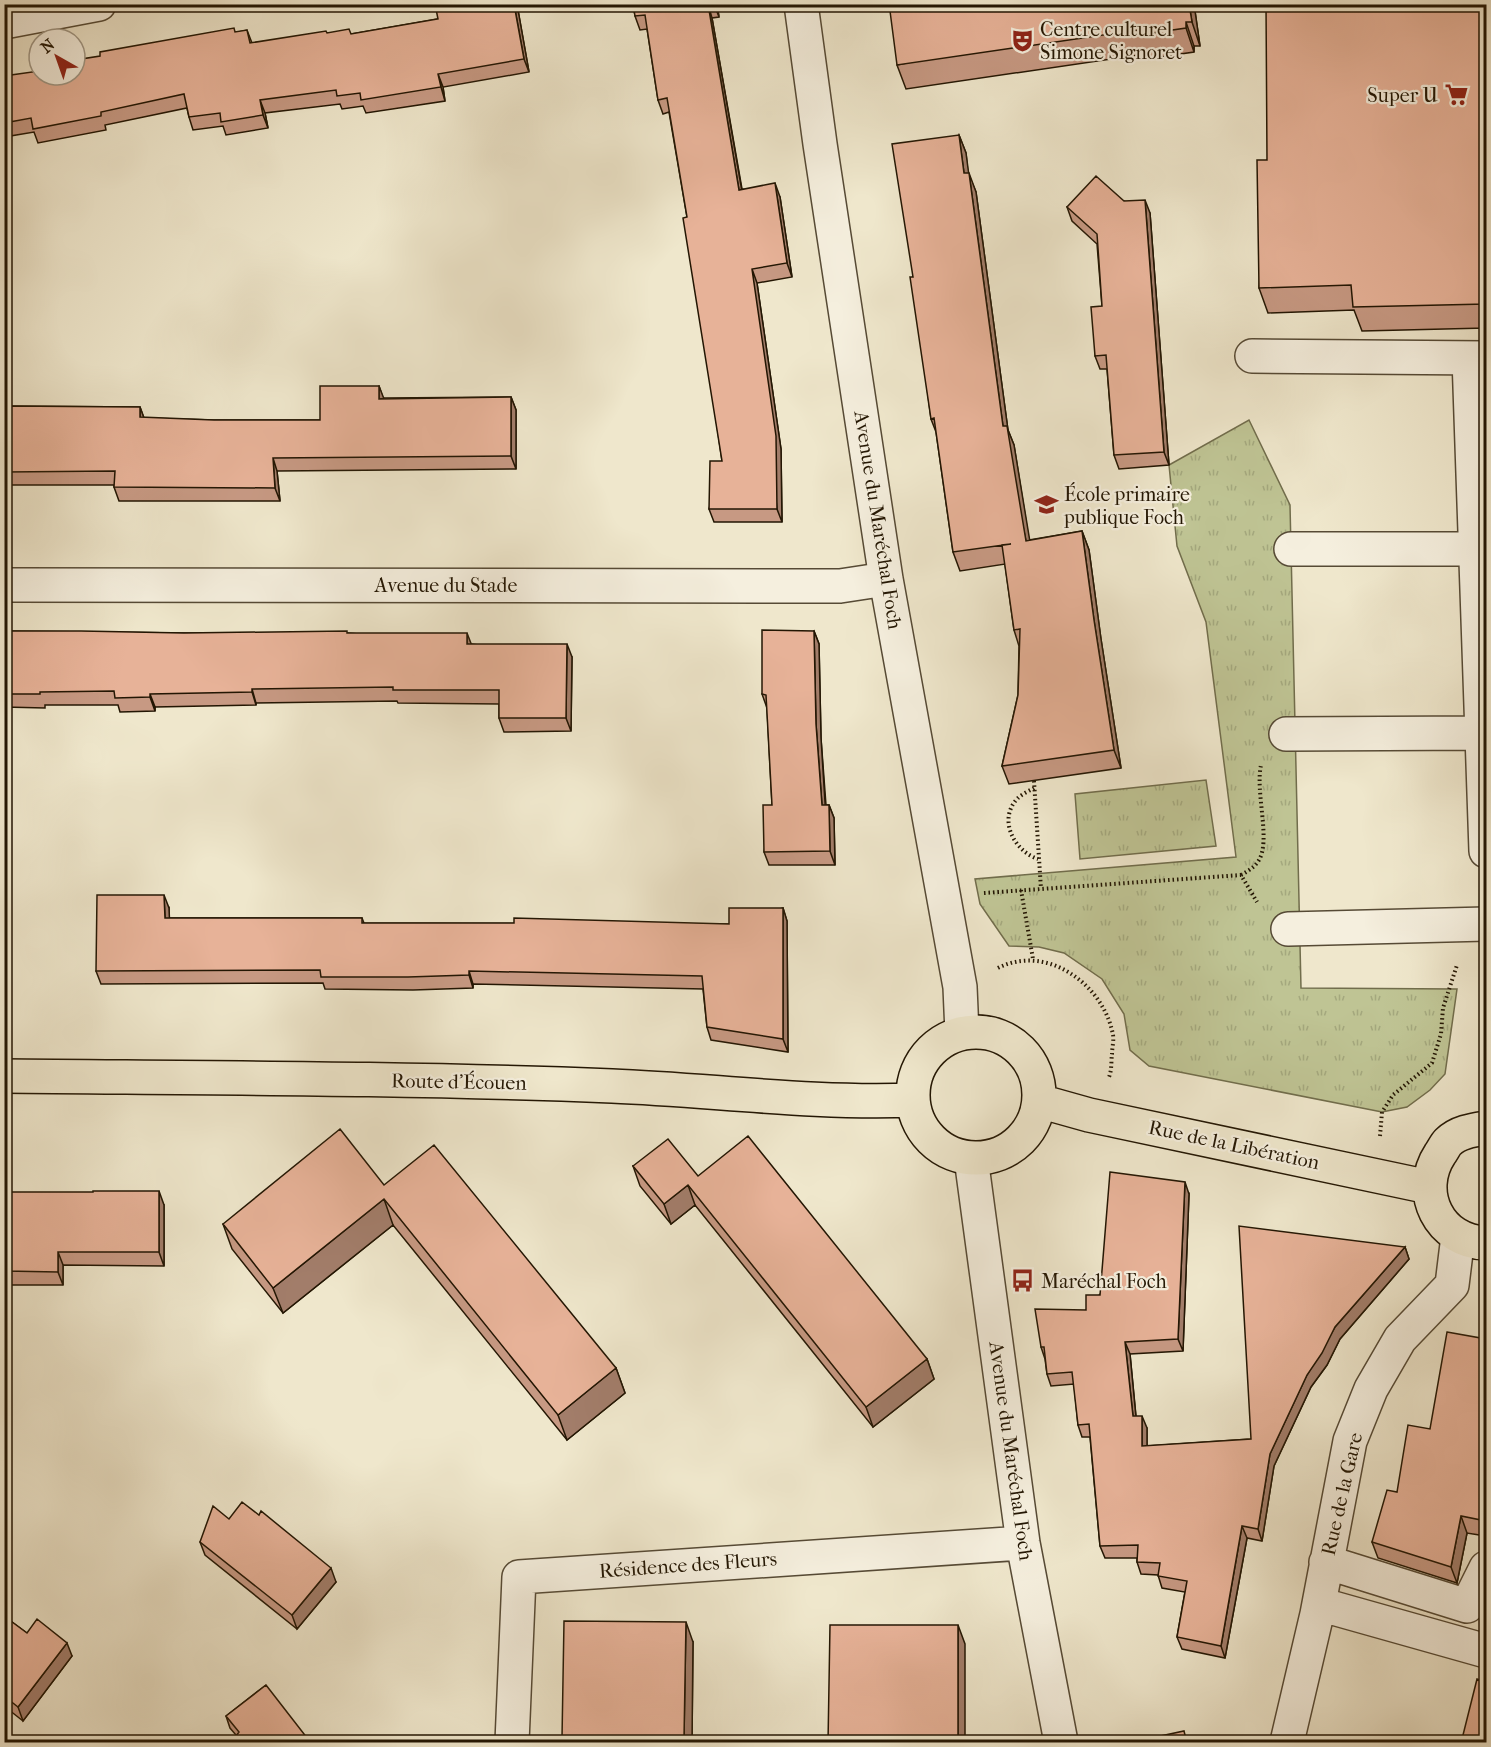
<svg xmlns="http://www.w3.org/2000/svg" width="1491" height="1747" font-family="'IM FELL French Canon',serif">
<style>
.park{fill:url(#park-tufts);stroke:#716d4c;stroke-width:1.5}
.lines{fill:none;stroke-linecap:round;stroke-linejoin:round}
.minor-casing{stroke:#564a35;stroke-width:36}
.major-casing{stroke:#231603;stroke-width:36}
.path{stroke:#231603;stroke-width:4;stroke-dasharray:1.5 3;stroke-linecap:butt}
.minor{stroke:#f5efde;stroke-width:33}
.major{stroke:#efe7cc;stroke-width:33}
.wall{fill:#c79983;stroke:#231603;stroke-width:1.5}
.shaded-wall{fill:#a27d6a;stroke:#231603;stroke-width:1.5}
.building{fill:#e7b298;stroke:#231603;stroke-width:1.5}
.labels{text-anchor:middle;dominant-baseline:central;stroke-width:4.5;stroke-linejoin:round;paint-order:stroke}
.poi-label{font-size:20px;fill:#231603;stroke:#f5efde;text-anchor:start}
.street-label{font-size:20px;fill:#231603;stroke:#f5efde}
</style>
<defs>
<pattern id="park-tufts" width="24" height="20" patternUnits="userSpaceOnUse" patternTransform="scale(1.5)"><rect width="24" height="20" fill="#bfc494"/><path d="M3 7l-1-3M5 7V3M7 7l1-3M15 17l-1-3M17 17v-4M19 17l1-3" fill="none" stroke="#a4a87e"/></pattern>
</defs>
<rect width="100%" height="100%" fill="#efe7cc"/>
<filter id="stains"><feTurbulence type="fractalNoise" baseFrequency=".00333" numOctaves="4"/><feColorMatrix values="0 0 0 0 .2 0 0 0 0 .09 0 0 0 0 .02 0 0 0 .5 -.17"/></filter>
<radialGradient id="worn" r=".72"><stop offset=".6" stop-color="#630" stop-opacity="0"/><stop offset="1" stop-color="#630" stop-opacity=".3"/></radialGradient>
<path class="park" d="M1249 420 1290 505 1301 988 1457 989 1445 1074 1430 1090 1407 1107 1382 1112 1149 1066 1130 1050 1124 1014 1102 979 1064 953 1039 947 1009 946 980 904 975 879 1236 857 1206 622 1177 546 1169 465Z
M1206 780 1216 846 1080 859 1075 794Z"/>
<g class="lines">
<defs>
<path id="minor" d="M801 4 820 144 886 579 960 987 962 1033
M4 22 99 4
M1252 356 1486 358
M1469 358 1486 851
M1291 549H1476L1486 552
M4 585 840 586 886 579
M1286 734 1482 733
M1288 929 1486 924
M971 1158 1023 1543 1061 1742
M1326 1562 1467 1606 1486 1568
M1319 1604 1486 1651
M512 1742 519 1577 1023 1543
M1287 1742 1317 1614 1350 1441 1371 1389 1400 1339 1452 1285 1458 1236"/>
<path id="major" d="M913 1095a63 63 0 1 1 126 0a63 63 0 1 1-126 0Z
M4 1076C207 1078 410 1078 612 1086 712 1090 812 1104 913 1100
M1039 1101 1089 1115 1429 1187
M1486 1128C1473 1130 1458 1132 1448 1142 1445 1145 1443 1150 1440 1154 1415 1192 1439 1242 1486 1243"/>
</defs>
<use href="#minor" class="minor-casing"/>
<use href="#major" class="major-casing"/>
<path class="path" d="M1034 781 1041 889
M1034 788C1029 791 1022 794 1018 798 997 819 1014 851 1038 859
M1241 875C1248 871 1255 867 1259 860 1271 840 1255 792 1261 765
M1021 890 1033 959
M984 893 1241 875 1257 902
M998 968C1047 943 1104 985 1113 1035 1114 1041 1112 1048 1112 1054 1111 1061 1112 1070 1109 1077
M1380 1136 1382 1112 1393 1095 1432 1063 1441 1034 1443 1008 1457 965"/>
<use href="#minor" class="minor"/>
<use href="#major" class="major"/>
</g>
<path class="wall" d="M633 4H717L719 17 712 18 742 189 780 197 792 277 757 283 781 449 782 522H714L709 509 722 461 687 217 669 112 663 114 658 100 647 29 640 30 635 16Z
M1194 4 1200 46H1194V52L1146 59 1145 54 906 89 897 65Z
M1486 4V328L1362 331 1354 310 1268 313 1259 288 1267 160Z
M517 5 529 72 443 87 445 101 366 113 363 106 342 109 340 104 265 113 268 128 226 135 223 126 193 130 189 117 187 108 105 125 106 130 38 143 34 132 4 137V76L39 75 247 30 252 43 327 33 351 34Z
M959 135 966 153 968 173 976 192 1008 430 1014 445 1029 540 1082 531 1089 550 1101 639 1121 768 1009 784 1002 766 1018 695 1019 646 1014 630 1005 564 960 571 953 552 936 432 931 419 913 277Z
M1124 201 1150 213 1169 465 1119 469 1114 455 1107 369H1100L1095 356 1102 306 1097 244 1072 221 1067 207Z
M379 386 383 398 511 397 516 410V469L277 471 280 501H119L114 487V485H4V406L140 407 144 418 214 420H320Z
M4 631 184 633H348L471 644 572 657 571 731 504 732 499 718V704L398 703 397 701 256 703V705L155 707V711L120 712 118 705H45V708L4 707Z
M814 631 819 644 821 738 826 805H829L834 818 835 865H769L764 852 772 805 767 708 762 694Z
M169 908V918H362L364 923 729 924 783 908 787 921 788 1052 711 1040 707 1027 703 989 473 984V988L413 990 325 989 323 983 101 984 96 971Z
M633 1166 698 1176 927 1359 934 1379 873 1427 695 1205 671 1224 640 1186Z
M384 1185 616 1368 625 1393 567 1440 393 1225 283 1313 232 1249 223 1224Z
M1189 1194 1183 1351 1130 1354 1136 1416 1147 1428V1446L1251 1439 1405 1247 1409 1259 1340 1339 1327 1365 1311 1387 1274 1466 1262 1541 1247 1538 1225 1658 1182 1649 1177 1637 1185 1592 1162 1588 1158 1575 1141 1574 1137 1562V1558H1105L1100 1546 1090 1437H1082L1078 1425 1074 1384 1051 1386 1047 1374 1045 1359 1041 1347 1086 1310Z
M164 1205V1266L63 1265V1285H10L5 1271Z
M1486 1339V1536L1467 1533 1457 1583 1378 1558 1372 1542 1430 1429Z
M229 1519 336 1582 297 1629 205 1555 200 1542Z
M4 1616 27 1633 72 1656 23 1721 4 1706Z
M693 1642 692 1743H563L562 1738Z
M266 1685 241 1743H238L236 1735 230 1728 226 1716Z"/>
<path class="shaded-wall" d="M514 4H517L529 72 524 59Z
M708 4 712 18 744 203 739 190Z
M714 4H717L719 17Z
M1189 4H1194L1200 46 1192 22Z
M1186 22 1194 46V52L1186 28Z
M438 74 443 87 445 101 441 87Z
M260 100 265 113 268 128 263 115Z
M959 135 966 153 971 191 964 173Z
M969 173 976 192 1008 430 1014 445 1033 560 1026 541 1003 426Z
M775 183 780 197 792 277 787 263Z
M1145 200 1150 213 1169 465 1164 452Z
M752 269 757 283 781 449 782 522 777 509Z
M379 386 384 399H379Z
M511 397 516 410V469L511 456Z
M140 407 145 421 140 417Z
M273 458 277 471 280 501 275 488Z
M1082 531 1089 550 1101 639 1121 768 1114 750 1094 620Z
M814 631 819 644 821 738 826 818 822 805 816 724Z
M467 633 472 646 467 644Z
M567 644 572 657 571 731 566 718Z
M252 689 256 703V705L252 692Z
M150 694 155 707V711L150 697Z
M829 805 834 818 835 865 830 851Z
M164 895 169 908 170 931 165 918Z
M783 908 787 921 788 1052 783 1039Z
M469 971 473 984V988L469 975Z
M1185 1182 1189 1194 1183 1351 1178 1339Z
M688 1185 695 1205 671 1224 664 1204Z
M159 1191 164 1205V1266L159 1252Z
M384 1199 393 1225 283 1313 273 1288Z
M1405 1247 1409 1259 1340 1339 1327 1365 1311 1387 1274 1466 1262 1541 1258 1529 1270 1454 1307 1375 1335 1327Z
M58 1252 63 1265V1285L58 1272Z
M1125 1342 1130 1354 1137 1428 1133 1416Z
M927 1359 934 1379 873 1427 866 1407Z
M616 1368 625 1393 567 1440 558 1415Z
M1142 1416 1147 1428V1458L1142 1446Z
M1461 1516 1467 1533 1457 1583 1451 1567Z
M1242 1526 1247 1538 1225 1658 1221 1646Z
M331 1568 336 1582 297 1629 292 1615Z
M686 1622 693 1642 692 1743H686L684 1738Z
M958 1625 965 1644V1743H958Z
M67 1643 72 1656 23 1721 18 1707Z"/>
<path class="building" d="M435 4H514L524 59 438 74 441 87 361 100 360 93 337 96 336 90 260 100 263 115 221 122 220 113 189 117 184 94 101 112V116L33 129 31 118 4 123V76L39 71V75H75V60L100 56V52L234 28 235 32 247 30 250 43 326 31 327 33 349 29 351 34 438 19Z
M633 4H708L739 190 775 183 787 263 752 269 776 436 777 509H709L710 461H722L683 218 687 217 667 98 658 100 645 15 635 16Z
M907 4H1189L1192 22H1186V28L1138 35 1137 30 897 65 890 11 907 9Z
M1266 4H1486V304L1353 307 1351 285 1259 288 1257 160H1267Z
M959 135 964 173H969L1003 426H1007L1026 541 1082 531 1094 620 1114 750 1002 766 1018 695 1020 629 1014 630 1002 545 1011 544 953 552 934 418 931 419 910 277H913L892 144Z
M1096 176 1124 201 1145 200 1164 452 1114 455 1106 355 1095 356 1091 307 1102 306 1097 234 1067 207Z
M320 386H379V399L511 397V456L273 458 275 488 114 487 115 471 4 472V406L140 407V417L214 420H320Z
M762 630 814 631 816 724 822 805H829L830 851 764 852 763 805H772L766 695 762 694Z
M4 631H81L184 633 347 631V633H467V644H567L566 718H499V690H393V687L252 689V692L150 694V697L115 698 114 691 40 692V694H4Z
M97 895H164L165 918H362V923H514V918L729 924V908H783V1039L707 1027 702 976 469 971V975L408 977H321L320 970 96 971Z
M340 1129 384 1185 434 1145 616 1368 558 1415 384 1199 273 1288 223 1224Z
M748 1136 927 1359 866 1407 688 1185 664 1204 633 1166 668 1139 698 1176Z
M1110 1172 1185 1182 1178 1339 1125 1342 1133 1416H1142V1446L1251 1439 1239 1226 1405 1247 1335 1327 1322 1353 1307 1375 1270 1454 1258 1529 1242 1526 1221 1646 1177 1637 1187 1581 1158 1576 1160 1563 1137 1562 1138 1545 1100 1546 1089 1424 1078 1425 1072 1372 1047 1374 1044 1347H1041L1035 1309 1086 1310V1295H1100Z
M93 1191H159V1252H58V1272L5 1271 4 1192H93Z
M1447 1332 1486 1339V1521L1461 1516 1451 1567 1372 1542 1387 1490 1397 1492 1408 1425 1430 1429Z
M242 1502 259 1515 261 1511 331 1568 292 1615 200 1542 213 1506 229 1519Z
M4 1616 27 1633 37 1619 67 1643 18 1707 4 1696Z
M564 1621 686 1622 684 1738H562Z
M830 1625H958V1743H828Z
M1477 1679 1486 1682V1743H1461Z
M266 1685 311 1743H241L236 1736 239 1732 226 1716Z
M1184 1731 1187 1743H1128Z"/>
<defs>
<symbol id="theatre-bare" viewBox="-9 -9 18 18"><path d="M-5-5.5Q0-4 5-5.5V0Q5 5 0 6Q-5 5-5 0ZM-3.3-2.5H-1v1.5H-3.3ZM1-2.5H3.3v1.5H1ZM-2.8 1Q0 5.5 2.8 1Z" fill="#8f2418" stroke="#f5efde" stroke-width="2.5" paint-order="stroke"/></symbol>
<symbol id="supermarket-bare" viewBox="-9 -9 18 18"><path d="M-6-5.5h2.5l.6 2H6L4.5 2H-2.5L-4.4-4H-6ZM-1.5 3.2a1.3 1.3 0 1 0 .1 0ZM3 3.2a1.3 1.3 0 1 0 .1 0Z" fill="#8f2418" stroke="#f5efde" stroke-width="2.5" paint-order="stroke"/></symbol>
<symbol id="school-bare" viewBox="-9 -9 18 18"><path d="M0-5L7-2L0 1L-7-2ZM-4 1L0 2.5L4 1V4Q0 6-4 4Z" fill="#8f2418" stroke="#f5efde" stroke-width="2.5" paint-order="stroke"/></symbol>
<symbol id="bus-bare" viewBox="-9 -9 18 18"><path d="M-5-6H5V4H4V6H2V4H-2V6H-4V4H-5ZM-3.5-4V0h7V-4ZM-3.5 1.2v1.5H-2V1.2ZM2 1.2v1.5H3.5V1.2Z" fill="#8f2418" stroke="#f5efde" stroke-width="2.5" paint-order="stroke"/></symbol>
</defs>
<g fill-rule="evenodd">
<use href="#theatre-bare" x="1006" y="24" width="33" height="33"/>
<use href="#supermarket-bare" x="1440" y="78" width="33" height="33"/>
<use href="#school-bare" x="1030" y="488" width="33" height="33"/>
<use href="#bus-bare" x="1006" y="1264" width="33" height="33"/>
</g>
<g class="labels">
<g class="poi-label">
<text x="1040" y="29">Centre culturel<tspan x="1040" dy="23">Simone Signoret</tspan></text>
<text x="1438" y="95" text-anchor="end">Super U</text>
<text x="1064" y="494">École primaire<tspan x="1064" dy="23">publique Foch</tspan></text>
<text x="1041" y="1281">Maréchal Foch</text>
</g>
<g class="street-label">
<text transform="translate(878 520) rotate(81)">Avenue du Maréchal Foch</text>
<text x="446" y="585">Avenue du Stade</text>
<text transform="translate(459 1082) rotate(1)">Route d'Écouen</text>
<text transform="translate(1234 1145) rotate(12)">Rue de la Libération</text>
<text transform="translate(1011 1451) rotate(82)">Avenue du Maréchal Foch</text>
<text transform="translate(1342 1494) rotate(-77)">Rue de la Gare</text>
<text transform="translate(688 1565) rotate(-4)">Résidence des Fleurs</text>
</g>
</g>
<rect width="1491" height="1747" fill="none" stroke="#efe7cc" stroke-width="24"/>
<rect x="6" y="6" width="1479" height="1735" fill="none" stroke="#231603" stroke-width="3"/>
<rect x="12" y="12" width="1467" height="1723" fill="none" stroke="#231603" stroke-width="1.5"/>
<g transform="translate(57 57) rotate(320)"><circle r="28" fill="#f5efde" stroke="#a19886" stroke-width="1.5"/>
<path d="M0-4.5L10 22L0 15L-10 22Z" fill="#8f2418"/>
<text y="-9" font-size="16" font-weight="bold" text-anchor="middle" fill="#231603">N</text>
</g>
<rect width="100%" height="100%" filter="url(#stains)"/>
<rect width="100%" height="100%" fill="url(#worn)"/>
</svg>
